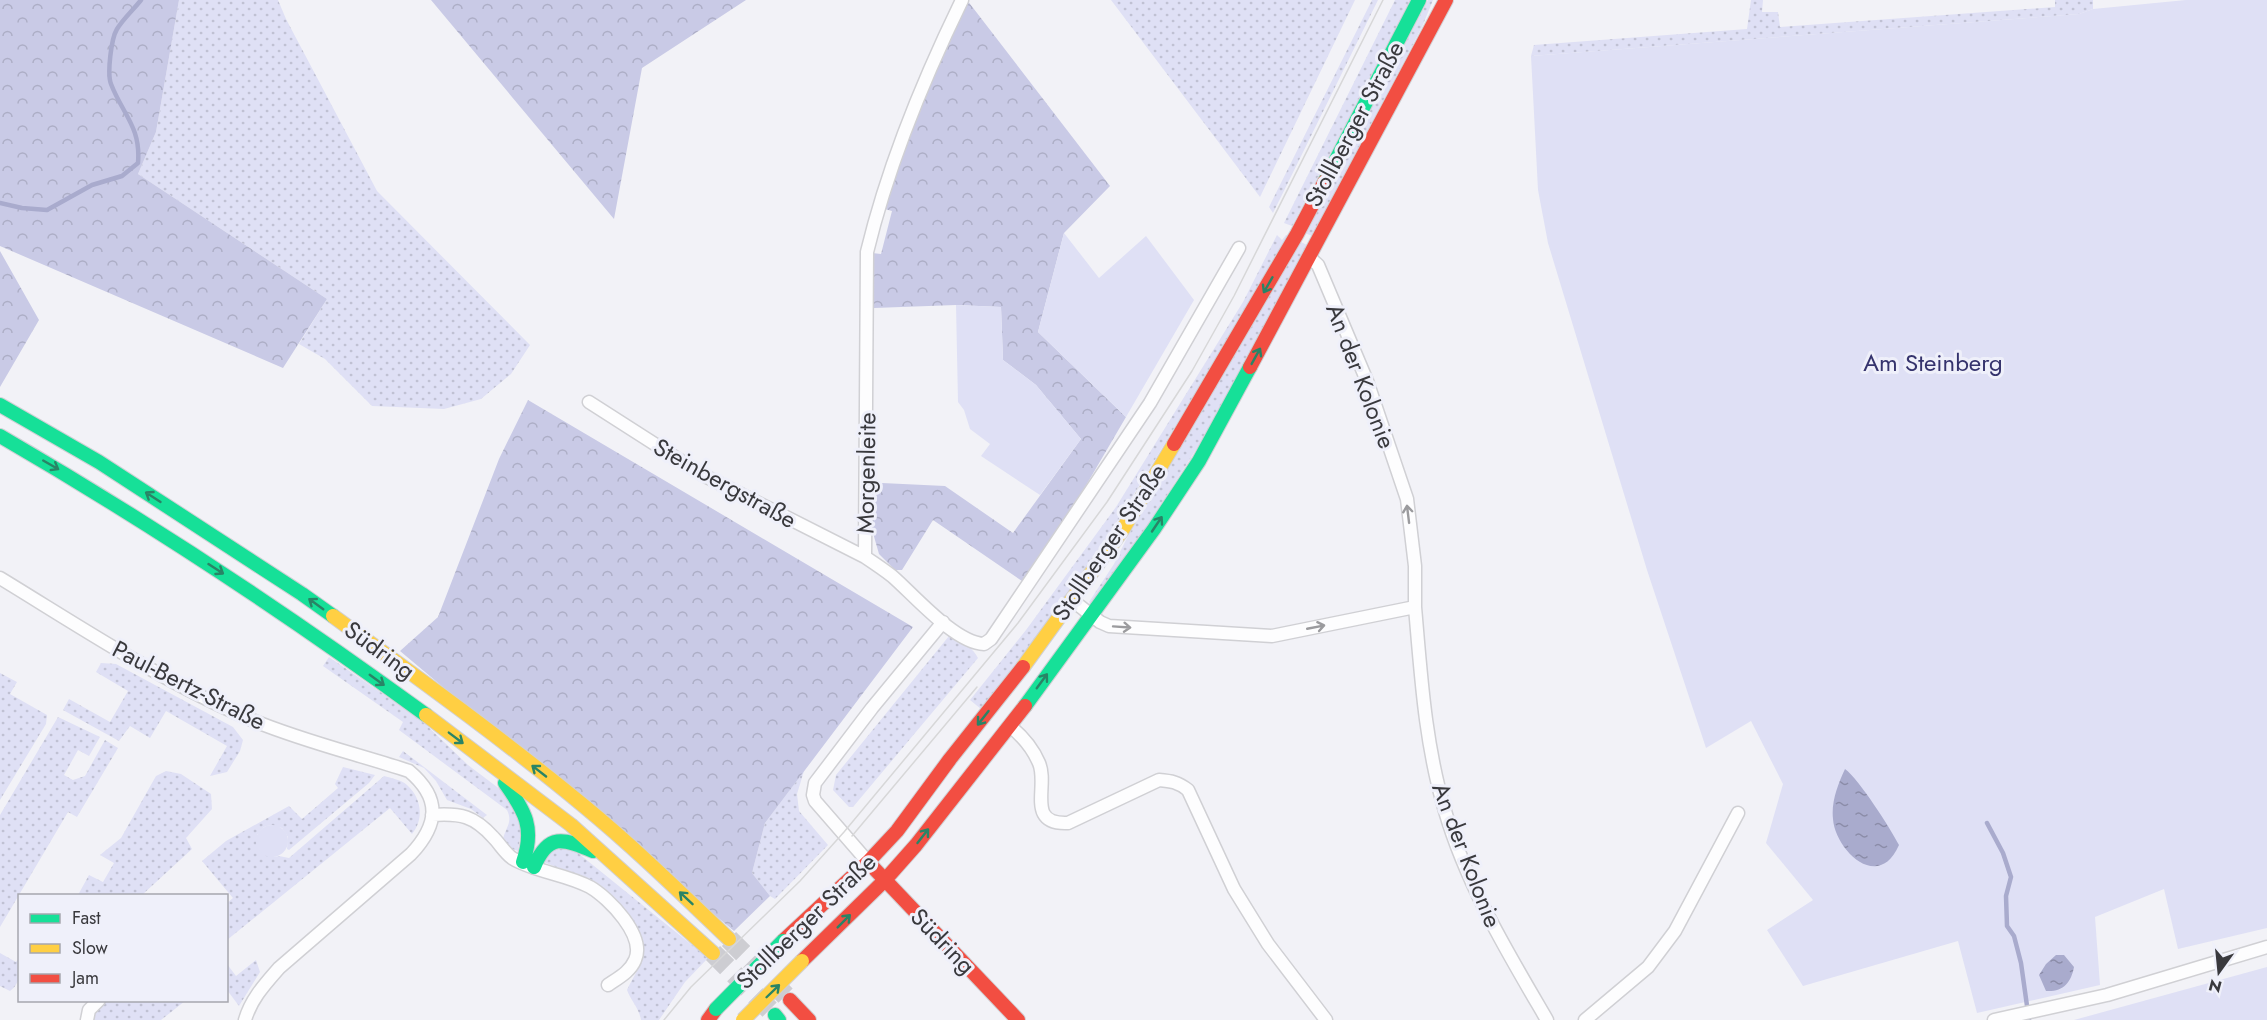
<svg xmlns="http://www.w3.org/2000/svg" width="2267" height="1020" font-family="Jost,sans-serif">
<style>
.grass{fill:url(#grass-dots)}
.forest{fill:url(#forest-crowns)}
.green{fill:#dfe0f5}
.water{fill:url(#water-ripples)}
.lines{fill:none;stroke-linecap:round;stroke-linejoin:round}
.stream{stroke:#a9abcd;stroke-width:4.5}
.primary-tunnel{stroke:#cdcdd2;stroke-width:20;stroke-dasharray:20 10;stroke-linecap:butt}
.street-casing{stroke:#d0d0d4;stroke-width:15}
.fast-casing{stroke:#d0d0d4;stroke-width:16}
.slow-casing{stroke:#d0d0d4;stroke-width:16}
.jam-casing{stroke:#d0d0d4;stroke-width:16}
.street{stroke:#fdfdfe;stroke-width:12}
.fast{stroke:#16e098;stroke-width:14}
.slow{stroke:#ffcf43;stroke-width:14}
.jam{stroke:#f24e42;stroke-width:14}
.tram{stroke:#d7d7d8;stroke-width:1.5}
.fast-bridge-casing{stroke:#d0d0d4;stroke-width:16;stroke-linecap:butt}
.slow-bridge-casing{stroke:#d0d0d4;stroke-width:16;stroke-linecap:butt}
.fast-bridge{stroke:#16e098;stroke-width:14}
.slow-bridge{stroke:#ffcf43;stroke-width:14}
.oneway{stroke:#298466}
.oneway2{stroke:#9b9b9e}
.labels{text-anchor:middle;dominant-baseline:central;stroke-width:6;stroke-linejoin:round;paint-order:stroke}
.street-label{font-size:24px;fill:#39393d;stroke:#eff0fa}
.park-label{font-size:24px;fill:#35336d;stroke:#eff0fa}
</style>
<defs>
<pattern id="grass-dots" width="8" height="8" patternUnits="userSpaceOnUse" patternTransform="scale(1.5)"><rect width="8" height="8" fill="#dfe0f5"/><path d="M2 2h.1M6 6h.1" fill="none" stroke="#c0c1d3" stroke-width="1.8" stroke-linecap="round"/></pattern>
<pattern id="forest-crowns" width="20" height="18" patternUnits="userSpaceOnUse" patternTransform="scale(1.5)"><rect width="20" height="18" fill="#c9cae6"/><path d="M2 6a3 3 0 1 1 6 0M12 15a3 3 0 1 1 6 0" fill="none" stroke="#adaec6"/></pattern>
<pattern id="water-ripples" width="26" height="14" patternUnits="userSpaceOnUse" patternTransform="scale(1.5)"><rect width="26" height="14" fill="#a9abcd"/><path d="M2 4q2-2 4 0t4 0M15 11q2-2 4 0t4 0" fill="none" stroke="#8b8ca8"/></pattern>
</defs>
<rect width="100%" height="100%" fill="#f2f2f7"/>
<path class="grass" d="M179 0H278L286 19 377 191 530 345 511 374 481 399 444 409 372 406 325 359 299 344 327 299 138 174 156 132Z
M1111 0H1355L1260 197Z
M1372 0H1378L1273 213 1269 207Z
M1395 0H1411L1292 226 1284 223Z
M1428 0H1433L1422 27 1312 236 1305 233Z
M1751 0H1763L1762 12H1778L1780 27 2055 7V0H2093V9L2079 14 1531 56 1534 45 1747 29Z
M1277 235 1282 240 1286 235H1288L1260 287 1106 540 1067 596 981 709 970 700 1026 630 1116 507 1243 302Z
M1301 242 1307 245 1208 431 1147 526 1091 604 1089 602 1114 564 1128 536Z
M949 636C960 638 973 648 978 658L853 807H849L833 790 836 775Z
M329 657 421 720 468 765 505 793 523 817 518 851 509 848 503 839C506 827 513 822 507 810L399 730 403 722 323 666Z
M101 663 116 664 233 727 243 740 240 751 227 772 210 776 227 746 166 711 150 738 130 726 119 741 63 710 69 699 110 722 128 691 96 672Z
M0 673 17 682 10 694 47 715 46 724 0 800Z
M58 717 100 737 89 756 78 750 64 775 73 780 85 776 105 740 118 748 77 817 68 812 0 927V815Z
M403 751 487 815 483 818 471 809 447 800 436 781 424 768 399 757Z
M343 767 375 775 369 783 289 850 287 849 288 837 282 828 270 825 264 827 257 835 274 857 279 856 289 858 384 776C391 778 402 780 407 785 422 798 424 820 412 834L390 808 227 940V903L233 898 202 861 226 841 289 806 302 819 338 788 335 784Z
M166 771 181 774 211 794 212 809 186 838 192 849 142 895H78L89 875 103 882 114 863 100 855 121 838 156 776Z
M804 771 797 794 799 811 828 845 775 899 770 896 752 873 765 823Z
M543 847 573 849 708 958 685 982 659 1020H641C639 1008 631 1001 627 990 632 978 643 965 644 949 646 929 610 888 592 880 577 872 559 869 544 862Z
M0 953 16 962 19 958C20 971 21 983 10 991L0 986Z
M256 960 260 972 239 1006 227 990V964L236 976Z
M104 1001H185L161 1020H94L95 1013Z"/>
<path class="forest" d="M0 0H179L156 132 138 174 327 299 283 368 0 246Z
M431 0H746L642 68 614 219Z
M964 0H967L1110 186 1064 233 1038 332 1126 417 1081 494 1022 581 933 520 902 570H895L879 554 871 526V496L882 483 945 486 1013 533 1081 439 1036 385 1003 360 1001 307 956 305 874 308 872 253 881 254 892 211 881 208Z
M0 251 39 320 0 387Z
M528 400 913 627 765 823 752 873 770 896 734 931 400 651 438 617 499 459Z"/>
<path class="green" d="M2186 0H2267V928L2178 949 2164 889 2095 917 2100 985 1977 1013 1958 941 1803 986 1767 930 1813 900 1766 843 1783 784 1751 721 1706 748 1647 570 1548 243 1538 190 1531 56 2079 14 2093 9Z
M1064 233 1099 278 1146 236 1194 300 1126 417 1038 332Z
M956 305 1001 307 1003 360 1036 385 1081 439 1040 495 981 456 990 444 970 429 964 410 958 402Z
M256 841a16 16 0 1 1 32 0a16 16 0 1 1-32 0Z
M2267 967V1020H2074Z"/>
<path class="water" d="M1845 769C1859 779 1890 828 1899 845 1878 893 1835 849 1833 819 1831 802 1838 784 1845 769Z
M2056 955H2064L2074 967C2071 983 2063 992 2046 991L2039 975 2046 964Z"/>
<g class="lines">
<path class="stream" d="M0 203 22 208 47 210 92 185 122 176 138 163C141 127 123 115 111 84 107 74 111 39 117 29 123 19 134 9 141 0
M1987 823 2003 853 2011 877 2006 896 2007 926 2014 936 2021 963 2029 1020"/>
<path class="primary-tunnel" d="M729 939 788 998
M713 953 775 1015"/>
<defs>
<path id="street" d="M962 0C923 80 888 165 867 252L865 557C874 563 883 569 892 576 914 595 955 643 984 644L991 639 1150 403 1239 248
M589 402 703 475 865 557
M0 578C82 628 163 682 252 720 302 741 357 754 409 771 441 798 439 824 411 854L279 968C265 984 251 999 245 1020
M1072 600 1100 622 1109 626 1272 636 1415 607V566L1407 499 1367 381 1318 265 1309 257
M1415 607C1421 676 1425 744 1445 811 1467 886 1508 953 1547 1020
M1010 726C1021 735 1033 749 1039 763 1049 786 1025 825 1068 823L1159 780C1171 781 1178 782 1188 790L1234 889 1268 944 1326 1020
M432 815C461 813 474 816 493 837 500 844 504 852 512 858 535 872 566 874 590 887 609 898 646 936 635 960 630 972 618 978 608 985
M868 862 815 801 813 795 815 783 872 708 943 622
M87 1020 89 1010 99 1000
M1585 1020 1648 967 1675 931 1738 813
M1994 1020 2107 995 2267 947"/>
<path id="fast" d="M1325 181 1419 0
M0 405 99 462 302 594 333 616
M0 436C147 521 289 615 426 715
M1025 706 1154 529 1199 461 1250 367
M505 783C525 811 535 828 523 862
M534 867C548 833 563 838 593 851
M775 1015 779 1020"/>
<path id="slow" d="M333 616C418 678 503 739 584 806 635 848 682 894 729 939
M1023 667 1123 529 1174 444
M426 715 571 825 713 953"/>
<path id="jam" d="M1250 367 1446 0
M1174 444 1297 234 1325 181
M868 862 1018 1020
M783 941 868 862 897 831 950 759 1023 667
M802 961 885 880 916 845 1025 706
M790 1000 809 1020
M708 1020 716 1009"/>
</defs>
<use href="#street" class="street-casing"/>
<use href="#fast" class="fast-casing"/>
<use href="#slow" class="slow-casing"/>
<use href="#jam" class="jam-casing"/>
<use href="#street" class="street"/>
<use href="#fast" class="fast"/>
<use href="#slow" class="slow"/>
<use href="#jam" class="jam"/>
<path class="tram" d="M852 836 977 687
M664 1020 691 987 800 881 844 832 1018 623 1107 502 1192 371 1234 296 1383 0"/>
<defs>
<path id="fast-bridge" d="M716 1009 783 941"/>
<path id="slow-bridge" d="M743 1020 802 961"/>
</defs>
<use href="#fast-bridge" class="fast-bridge-casing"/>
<use href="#slow-bridge" class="slow-bridge-casing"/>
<use href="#fast-bridge" class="fast-bridge"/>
<use href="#slow-bridge" class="slow-bridge"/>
</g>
<defs><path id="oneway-shaft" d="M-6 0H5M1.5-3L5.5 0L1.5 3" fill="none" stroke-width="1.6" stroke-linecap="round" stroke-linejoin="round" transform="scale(1.5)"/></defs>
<g class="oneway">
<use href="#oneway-shaft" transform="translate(1268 285) rotate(120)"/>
<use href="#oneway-shaft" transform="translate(1256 356) rotate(-61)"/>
<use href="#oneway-shaft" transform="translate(51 465) rotate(30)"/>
<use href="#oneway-shaft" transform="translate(153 497) rotate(-147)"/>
<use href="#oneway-shaft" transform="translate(1157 524) rotate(-56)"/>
<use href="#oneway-shaft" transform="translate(216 569) rotate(33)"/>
<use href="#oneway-shaft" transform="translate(316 604) rotate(-144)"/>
<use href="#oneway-shaft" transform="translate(377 680) rotate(36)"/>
<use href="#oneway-shaft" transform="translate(1042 681) rotate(-54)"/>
<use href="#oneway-shaft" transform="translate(983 718) rotate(128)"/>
<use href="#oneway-shaft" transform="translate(456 738) rotate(37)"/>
<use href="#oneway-shaft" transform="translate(539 771) rotate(-142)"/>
<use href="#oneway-shaft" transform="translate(923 836) rotate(-52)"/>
<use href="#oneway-shaft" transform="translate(686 898) rotate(-137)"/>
<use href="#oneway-shaft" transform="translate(844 921) rotate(-45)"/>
<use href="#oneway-shaft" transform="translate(773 991) rotate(-44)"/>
</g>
<g class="oneway2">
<use href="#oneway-shaft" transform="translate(1408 514) rotate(-97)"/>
<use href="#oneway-shaft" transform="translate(1122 627) rotate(4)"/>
<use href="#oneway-shaft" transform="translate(1316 627) rotate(-11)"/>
</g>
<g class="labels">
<g class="street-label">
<text transform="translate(1354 124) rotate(-62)">Stollberger Straße</text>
<text transform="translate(1361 376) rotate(69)">An der Kolonie</text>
<text transform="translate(866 473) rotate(-89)">Morgenleite</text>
<text transform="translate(725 483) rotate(29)">Steinbergstraße</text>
<text transform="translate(1109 542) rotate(-56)">Stollberger Straße</text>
<text transform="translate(380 650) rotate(36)">Südring</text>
<text transform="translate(189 685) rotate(27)">Paul-Bertz-Straße</text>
<text transform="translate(1467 855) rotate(69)">An der Kolonie</text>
<text transform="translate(806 921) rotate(-44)">Stollberger Straße</text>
<text transform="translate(943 941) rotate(46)">Südring</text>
</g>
<g class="park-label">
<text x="1933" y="362">Am Steinberg</text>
</g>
</g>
<rect x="18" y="894" width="210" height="108" fill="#eff0fa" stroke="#a6a7ae" stroke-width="1.5"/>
<rect x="30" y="914" width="30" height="9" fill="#16e098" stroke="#a6a7ae" stroke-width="1.5"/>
<text x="72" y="924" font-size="18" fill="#39393d">Fast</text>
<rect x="30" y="944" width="30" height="9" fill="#ffcf43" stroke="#a6a7ae" stroke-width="1.5"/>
<text x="72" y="954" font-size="18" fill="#39393d">Slow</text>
<rect x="30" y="974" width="30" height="9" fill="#f24e42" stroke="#a6a7ae" stroke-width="1.5"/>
<text x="72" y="984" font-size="18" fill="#39393d">Jam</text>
<g transform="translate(2219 972) rotate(195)" stroke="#eff0fa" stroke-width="4.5" paint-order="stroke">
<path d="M0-4.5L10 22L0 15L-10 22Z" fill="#39393d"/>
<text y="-9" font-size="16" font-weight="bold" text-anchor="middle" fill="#39393d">N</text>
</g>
</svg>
